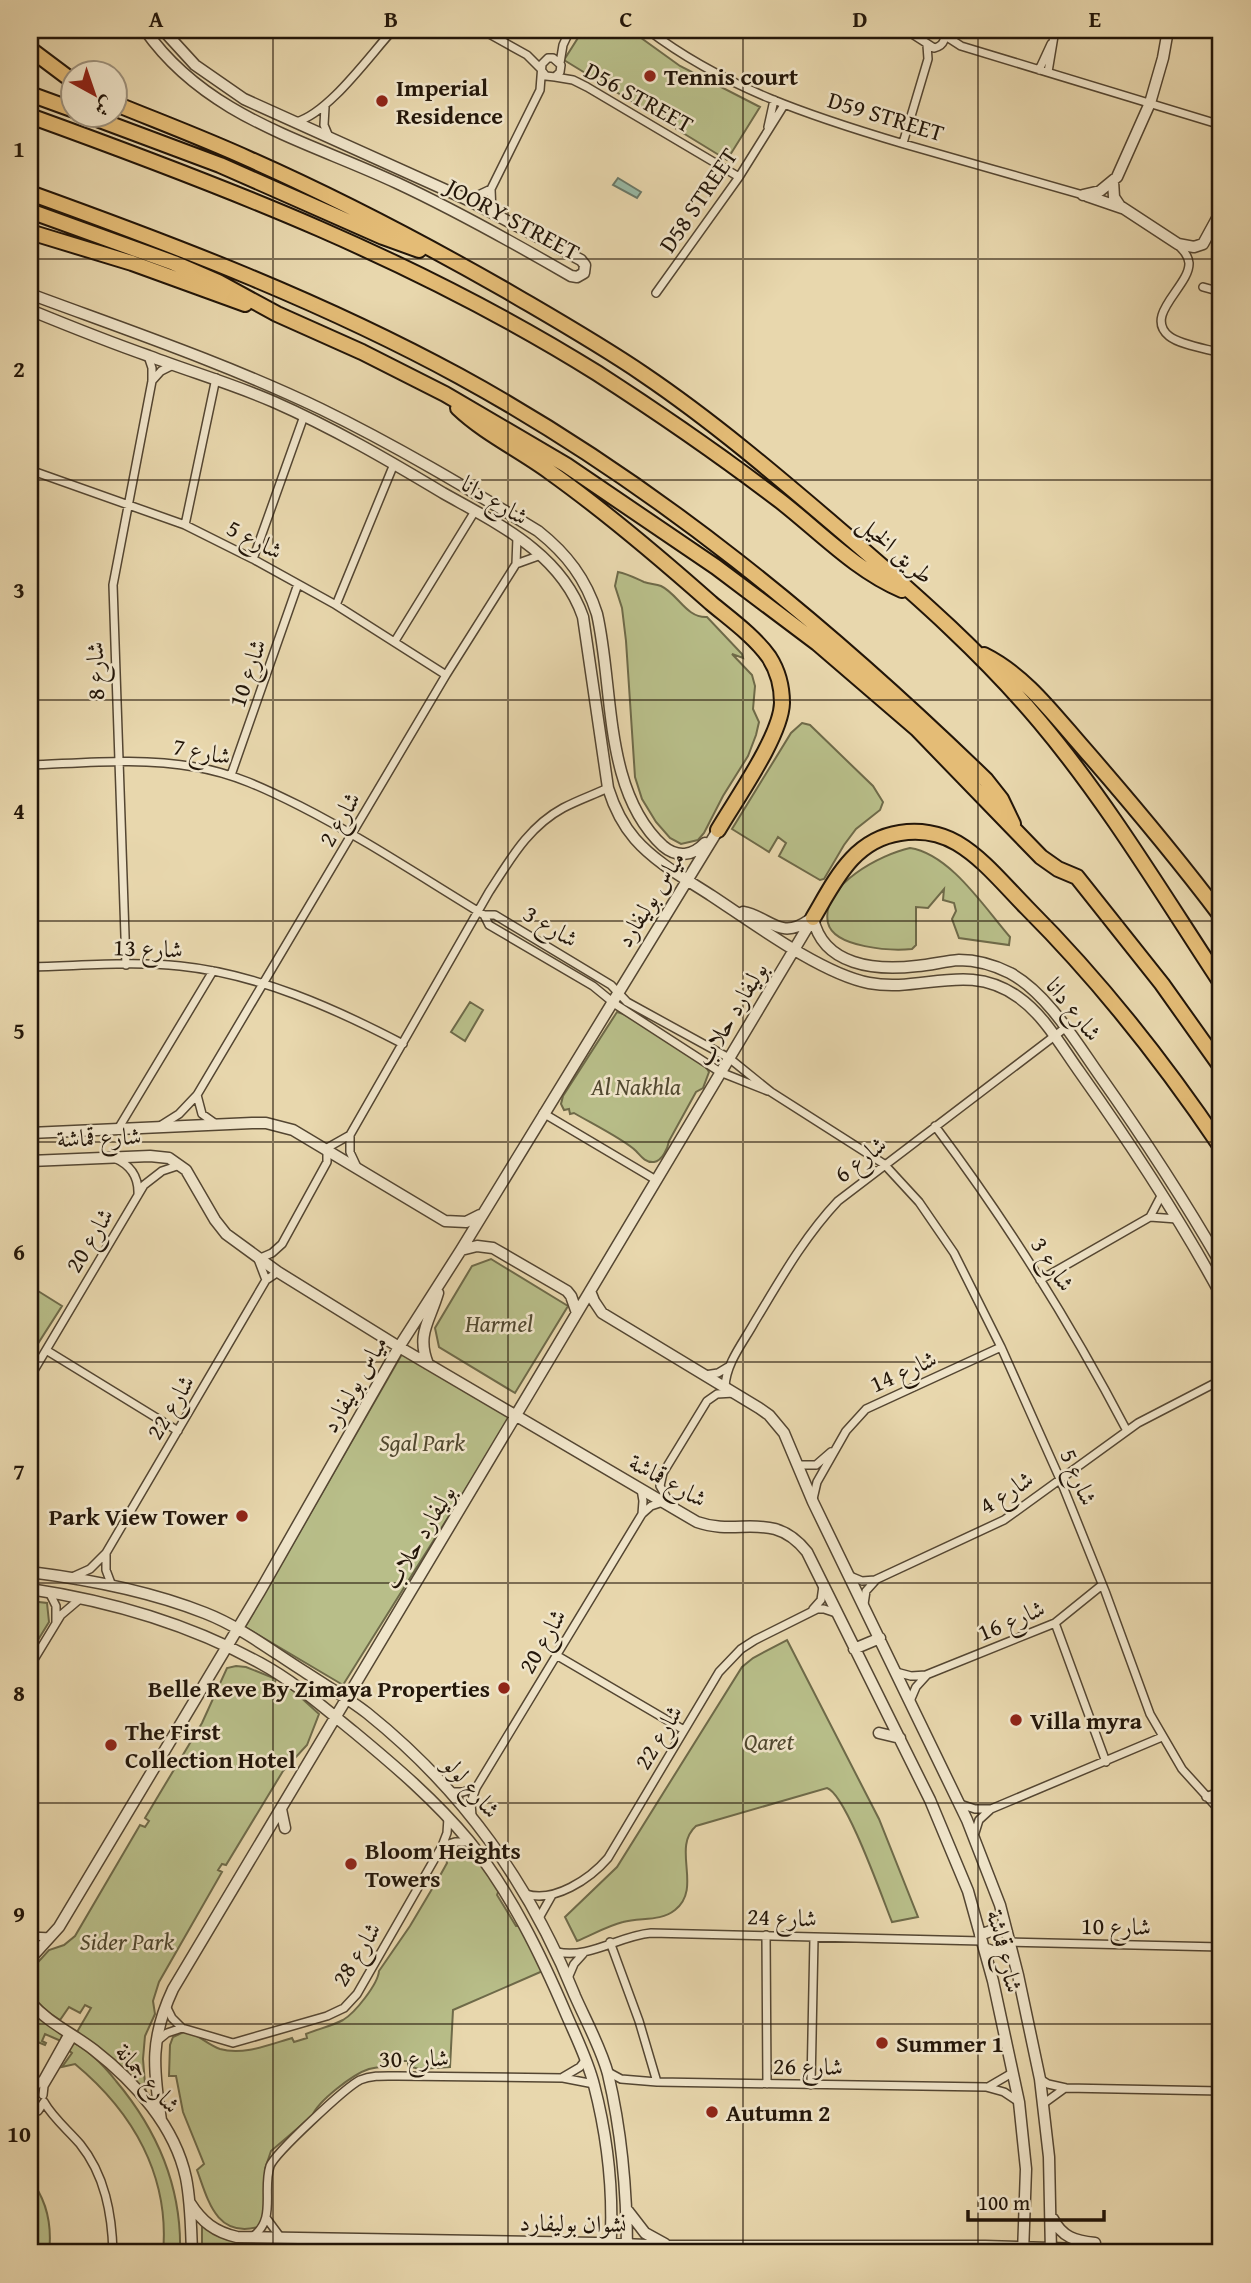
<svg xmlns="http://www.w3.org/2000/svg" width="1251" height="2283" font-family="'Gentium Book Plus',Amiri,serif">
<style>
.green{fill:#b8be89;stroke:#6e6a49;stroke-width:2}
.water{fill:#98baa6;stroke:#697867;stroke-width:2}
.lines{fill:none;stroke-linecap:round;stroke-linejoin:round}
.minor-casing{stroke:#544632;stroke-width:10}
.tertiary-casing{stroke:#544632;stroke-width:13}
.motorway-casing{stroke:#231609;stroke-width:18}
.minor{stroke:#f0e5ca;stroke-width:7}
.tertiary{stroke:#f0e5ca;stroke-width:10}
.motorway{stroke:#e4bc76;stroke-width:14}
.grid{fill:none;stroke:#231609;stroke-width:2;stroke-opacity:0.55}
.poi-dot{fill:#8f2418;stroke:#f0e5ca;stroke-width:2.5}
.labels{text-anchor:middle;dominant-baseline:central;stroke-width:5;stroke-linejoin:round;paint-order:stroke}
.poi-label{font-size:24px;font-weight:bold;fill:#231609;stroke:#f0e5ca;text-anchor:start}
.street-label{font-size:24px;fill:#231609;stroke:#f0e5ca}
.park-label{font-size:24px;font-style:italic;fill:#50482f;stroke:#f0e5ca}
.neatline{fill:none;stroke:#231609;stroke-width:2.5}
.grid-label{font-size:23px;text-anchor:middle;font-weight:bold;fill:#231609}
</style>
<rect width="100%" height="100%" fill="#e8d7ad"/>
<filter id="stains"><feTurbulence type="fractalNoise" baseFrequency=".00286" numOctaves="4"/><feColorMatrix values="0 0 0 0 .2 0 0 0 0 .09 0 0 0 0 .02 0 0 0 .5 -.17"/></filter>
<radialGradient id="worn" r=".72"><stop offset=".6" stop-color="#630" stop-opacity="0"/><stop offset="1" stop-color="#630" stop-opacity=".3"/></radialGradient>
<path class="green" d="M583 30H630L680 66 760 107 727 160 564 60Z
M618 572C628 574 635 578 644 582 650 584 656 584 661 586 678 594 686 618 707 617L742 654 743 658 732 654 752 675 755 686 753 709 759 722 756 735 748 756 723 796 704 833 698 840 681 844 670 838 656 822 642 799 635 777 626 641 622 608 615 586Z
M802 723 810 725 873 786 883 802 880 810 856 829 844 845 824 879 820 880 779 856 786 843 778 837 769 852 732 829 791 733Z
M910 848C950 854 984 907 1010 937L1009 945 959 938 952 919 956 911 954 903 943 900 944 889 928 908 916 907V945L912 949C892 951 834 948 828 923 820 885 882 854 910 848Z
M470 1002 483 1010 465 1041 451 1032Z
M617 1012C632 1015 703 1059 709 1072L703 1088 696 1092 669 1141C668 1148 662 1161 654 1162 645 1163 640 1155 636 1151 625 1140 589 1122 574 1113L570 1114 569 1109 564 1110 561 1104 563 1096Z
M491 1259 568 1306 515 1393 439 1347 435 1328 472 1266Z
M30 1286 62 1306 30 1356Z
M402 1354 511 1417 343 1685 245 1627Z
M30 1601 47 1603 49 1622 30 1653Z
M787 1640 879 1819 918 1917 892 1922C883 1900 846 1794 827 1788L696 1826C671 1848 703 1888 675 1910 660 1922 640 1917 623 1922 607 1926 592 1935 577 1941L565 1917 617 1867 742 1667 753 1658Z
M236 1666 246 1667 276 1679 274 1685 281 1689 285 1683 319 1714 307 1745 283 1771 226 1865 222 1864 218 1870 222 1872 159 1982 153 2001 155 2014 145 2036 143 2059 146 2096 124 2070 77 2032 91 2008 85 2005 80 2013 69 2007 60 2020 48 2012 30 1995V1971L49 1950 64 1945 75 1936 140 1825 145 1827 149 1821 145 1818 202 1723 227 1668Z
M466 1843 500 1887 497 1895 516 1926H520L545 1970 453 2010 450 2067 419 2069 408 2066V2061H397V2066C388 2066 377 2067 369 2069 353 2074 318 2101 312 2116L271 2151 265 2169 266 2217 258 2227C216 2238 208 2200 197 2170L204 2164 183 2112 176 2076H169L170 2045 173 2037 186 2031C199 2035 208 2045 220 2049 243 2056 271 2044 292 2038L294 2042 307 2038 306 2034C318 2029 332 2026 343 2020 355 2013 378 1984 379 1971L410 1926 432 1889V1884L437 1881 447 1863 446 1859C451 1848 454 1845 466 1843Z
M30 2009 62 2035 61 2041 45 2034 42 2041 46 2043 45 2045 30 2039Z
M72 2042C88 2049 105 2067 116 2081 158 2131 182 2187 180 2253H163C170 2176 133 2112 75 2064L62 2067 72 2053 67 2049Z
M30 2179C47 2200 52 2227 49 2253H30Z
M202 2222 244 2241V2244C229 2247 218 2253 202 2253Z"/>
<path class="water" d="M618 178 641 192 637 198 613 185Z"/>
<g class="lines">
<defs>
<path id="minor" d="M482 30 527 55 541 69
M648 30C724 88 813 117 904 144 964 161 1023 178 1083 195
M906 30 934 48C944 46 948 37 940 30
M913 32 928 30
M944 35 961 46 1221 125
M560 63 563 45 570 30
M1039 70 1051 44
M1048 72 1055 30
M555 77 573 80 587 87 739 177
M325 107 324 125 329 137
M296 122C329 113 369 56 393 30
M768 127 774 100
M903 143 928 59 927 45
M468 200 491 189
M492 213 491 189 540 90 542 64 548 58H553L561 65 560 72 555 77 546 76 542 71
M1178 245C1183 250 1188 255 1189 263 1190 286 1143 315 1169 336 1180 345 1208 349 1221 353
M1203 287 1221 292
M656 293 739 177 784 105
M152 381 161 371 173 365
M30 470 185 525 253 559 336 605 446 675
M185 525 216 378
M1221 527 1218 531 1216 609 1221 615
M253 559 304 416
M516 564 541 555
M336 605 394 464
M395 641 475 511
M30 765C84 763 141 757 195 767 233 773 266 789 300 806 363 838 423 878 484 915L489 925 593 986 615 1004 720 1072 768 1091
M231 775 298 584
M484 915H495L611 985 627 1002 729 1058 771 1092 884 1164 919 1202 954 1253 1001 1347 1060 1479 1105 1591 1150 1714 1182 1769 1221 1812
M126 965 113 585 152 381V368L148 356
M30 967C80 966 131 961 180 966 258 974 334 1008 403 1044
M197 1095 202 1114 216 1124
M543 1113 656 1180
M160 1126 179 1114 197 1095 446 675 516 564 517 537
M935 1126C1007 1222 1071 1324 1127 1431
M118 1129 213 971
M350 1135V1152L357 1167
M114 1158C131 1165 139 1177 138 1195
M1150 1217 1177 1219
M266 1280 258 1259 272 1253 282 1244 327 1162V1148L350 1135 489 892C510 860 528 827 563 808 578 800 593 795 608 788
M1040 1280 1150 1217 1162 1194
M46 1350 178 1431
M705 1375 718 1373 728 1367
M30 1377 144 1185 162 1171 180 1165
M725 1387C726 1363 743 1343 754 1323 780 1280 804 1237 838 1201L1065 1028
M798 1465H816L831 1452
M641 1489 643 1501 642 1514
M813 1499 817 1482 846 1431 866 1409 1001 1347
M671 1505 660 1486 663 1473 707 1401 717 1394 734 1393
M106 1553V1570L112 1586
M850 1576 862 1581 875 1580 1004 1520 1138 1423 1221 1380
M70 1578 90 1569 106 1553 266 1280 278 1272
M49 1592 56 1606V1622
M864 1604 866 1591 875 1581
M813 1609 821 1600 823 1586
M1055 1623 1106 1762
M556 1655 684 1730
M30 1666 61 1615 81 1598
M896 1672 911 1676 926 1675 1055 1623 1102 1585
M910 1701 916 1687 926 1676
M450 1792H463L476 1788
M1206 1797 1221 1791
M960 1804 975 1809H991L1162 1737
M472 1817 471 1802 476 1788 642 1514 651 1506 663 1502
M974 1836 979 1820 991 1809
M442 1846 455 1842H469
M526 1894C554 1903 590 1879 608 1858L719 1672 741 1649 755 1640 817 1609H824L836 1613
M539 1918 552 1895
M766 1935 767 2084
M30 1936 51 1937
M610 1942 639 2021 657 2082
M1010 1942 1221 1947
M557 1952C590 1959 618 1936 651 1933L982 1941
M568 1978 574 1964 583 1954
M166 2006 172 2018 182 2028 233 2043 327 2016 344 2008 357 1994 442 1846 447 1833 448 1818
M156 2042 167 2033 182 2028
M608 2072 621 2079 657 2082 986 2087 1004 2092 1019 2102
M563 2077 580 2067 586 2059
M1040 2079 1048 2084 1066 2088 1221 2091
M811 2085 814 1938
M988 2087 1012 2073
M33 2089 43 2079 68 2034
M43 2095 44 2086 73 2037
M44 2102C53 2118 68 2130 80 2144 105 2175 112 2214 113 2253
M1043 2104 1065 2088
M30 2112 38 2111 44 2102
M267 2219 281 2238
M252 2237C277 2220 262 2191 270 2166 275 2153 346 2087 360 2080 372 2075 385 2076 398 2076L563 2078 594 2084"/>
<path id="tertiary" d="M145 30C206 117 305 140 397 183 457 211 514 243 571 276L577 277 584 273 585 265 581 260 468 200 244 99 195 65 163 30
M1113 181 1114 197 1120 206 1178 244 1194 247 1203 244 1221 211
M1083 195 1100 191 1117 177 1150 103 1163 58 1168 30
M1087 196 1122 208
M30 294C127 330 227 364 321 409 395 445 467 488 538 531 567 554 586 579 597 614 614 688 603 791 663 846 677 858 693 856 705 843
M30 310C69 326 109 342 149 356 191 372 233 384 274 402 333 428 388 460 443 493 498 524 561 553 583 617L608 788C614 807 622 824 635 839 656 863 686 879 712 896 753 923 822 974 869 983 922 993 968 961 1018 997 1044 1015 1061 1046 1079 1071 1130 1143 1179 1217 1221 1295
M743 912C770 917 780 941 809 920
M813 918C823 966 876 971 917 966 931 965 945 961 959 960 977 960 994 965 1010 973 1047 993 1076 1042 1100 1076 1143 1137 1184 1200 1221 1264
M30 1133 252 1123H266L293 1130 445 1221 466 1222 480 1215
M30 1161 150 1156 169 1158 186 1170 215 1220 226 1234 278 1272 399 1347 697 1522C739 1537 773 1509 807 1552L930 1800 968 1891 993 1981 1019 2102 1026 2169 1023 2253
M461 1250 477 1246 493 1248 567 1291 571 1296 577 1313
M590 1291 594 1301 602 1313 759 1408 769 1415 784 1433 813 1502 967 1820 1000 1905 1018 1975 1040 2079 1049 2157 1051 2253
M428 1364C416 1334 430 1321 438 1293
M30 1572C86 1579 152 1592 205 1613 241 1627 273 1652 305 1672 326 1686 348 1698 367 1713 463 1790 529 1883 575 1996 586 2021 601 2048 608 2074 622 2133 627 2193 627 2253
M30 1589C110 1601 189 1624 260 1663 295 1682 323 1707 354 1732 395 1766 435 1800 469 1841 511 1893 541 1955 567 2016 577 2039 588 2061 594 2085 608 2139 614 2198 610 2253
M854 1649 880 1638
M879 1733 900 1738
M281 1809 285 1828
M980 1935 996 1929 1007 1932
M984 1948 995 1952 1006 1947 1010 1942
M30 1959 59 1927 259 1593 399 1347 461 1250 718 830
M30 2002C48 2023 72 2033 94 2050 135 2082 175 2126 186 2178 191 2203 191 2228 192 2253
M161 2120C153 2068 150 2038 173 1989L813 918
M190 2203C202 2222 215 2232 237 2237L596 2243 672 2246H985L1221 2253
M628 2211 645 2233 665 2244
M1053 2219C1062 2237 1075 2241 1095 2243"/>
<path id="motorway" d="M30 49 74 82
M30 94 74 110
M116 104C160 122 205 139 249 159 337 198 423 243 507 291 553 318 599 344 643 374 717 424 785 483 853 541 918 597 984 655 1040 722 1108 803 1163 895 1221 983
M30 116C229 188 416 260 597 373 659 413 720 455 779 500 819 531 855 570 902 590
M89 116 220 165 383 237 419 250
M30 193C177 246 321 301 459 376 655 483 826 625 986 780L1001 799 1013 824
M30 211 174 263 218 282 277 314 362 352 445 394 566 465 716 567 817 643 917 729 1041 857 1058 869 1077 877 1162 984 1221 1067
M30 232 132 263 245 304
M458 408C484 433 520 450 550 472 606 512 659 557 711 603 730 619 754 636 769 657 778 671 782 687 782 703 781 736 736 799 718 830
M984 655C1026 676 1054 715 1085 750 1132 804 1178 859 1221 916
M813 918C835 881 853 840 900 833 919 830 940 833 957 843 984 859 1005 886 1027 908 1100 981 1163 1061 1221 1147"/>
</defs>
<use href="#minor" class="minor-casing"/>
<use href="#tertiary" class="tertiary-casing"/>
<use href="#motorway" class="motorway-casing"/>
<use href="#minor" class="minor"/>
<use href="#tertiary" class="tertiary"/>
<use href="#motorway" class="motorway"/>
</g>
<path class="grid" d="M273 30V2253M508 30V2253M743 30V2253M978 30V2253M30 259H1221M30 480H1221M30 700H1221M30 921H1221M30 1142H1221M30 1362H1221M30 1583H1221M30 1803H1221M30 2024H1221"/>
<g class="poi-dot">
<circle cx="650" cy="76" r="7"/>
<circle cx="382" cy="101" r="7"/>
<circle cx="242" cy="1516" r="7"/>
<circle cx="504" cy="1688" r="7"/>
<circle cx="1016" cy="1720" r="7"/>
<circle cx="111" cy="1745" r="7"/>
<circle cx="351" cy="1864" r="7"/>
<circle cx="882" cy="2043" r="7"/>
<circle cx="712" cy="2112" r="7"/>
</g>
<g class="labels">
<g class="poi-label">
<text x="664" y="76">Tennis court</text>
<text x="396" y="87">Imperial<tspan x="396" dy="28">Residence</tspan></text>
<text x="228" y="1516" text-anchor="end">Park View Tower</text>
<text x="490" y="1688" text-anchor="end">Belle Reve By Zimaya Properties</text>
<text x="1030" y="1720">Villa myra</text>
<text x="125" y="1731">The First<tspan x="125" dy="28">Collection Hotel</tspan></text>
<text x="365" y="1850">Bloom Heights<tspan x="365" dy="28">Towers</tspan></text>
<text x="896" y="2043">Summer 1</text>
<text x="726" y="2112">Autumn 2</text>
</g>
<g class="street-label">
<text transform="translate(639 97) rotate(29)">D56 STREET</text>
<text transform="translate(886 116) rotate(17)">D59 STREET</text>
<text transform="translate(698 200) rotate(-56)">D58 STREET</text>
<text transform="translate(513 219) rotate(28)">JOORY STREET</text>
<text transform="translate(495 500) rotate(31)">شارع دانا</text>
<text transform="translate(255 539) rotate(27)">شارع 5</text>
<text transform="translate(896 549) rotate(41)">طريق الخيل</text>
<text transform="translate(95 671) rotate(-91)">شارع 8</text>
<text transform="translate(247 673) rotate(-71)">شارع 10</text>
<text transform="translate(202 751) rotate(11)">شارع 7</text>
<text transform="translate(339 819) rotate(-60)">شارع 2</text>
<text transform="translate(650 899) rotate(-58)">مياس بوليفارد</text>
<text transform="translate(551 926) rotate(31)">شارع 3</text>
<text transform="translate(148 948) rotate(2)">شارع 13</text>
<text transform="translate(1074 1009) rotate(51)">شارع دانا</text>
<text transform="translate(731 1014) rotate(-59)">بوليفارد حلاب</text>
<text transform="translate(99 1137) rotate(-2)">شارع قماشة</text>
<text transform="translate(860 1159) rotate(-38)">شارع 6</text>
<text transform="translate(89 1240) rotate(-59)">شارع 20</text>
<text transform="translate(1053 1264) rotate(57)">شارع 3</text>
<text transform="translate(903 1371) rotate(-24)">شارع 14</text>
<text transform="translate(354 1384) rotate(-60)">مياس بوليفارد</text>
<text transform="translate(170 1407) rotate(-59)">شارع 22</text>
<text transform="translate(1079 1477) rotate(67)">شارع 5</text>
<text transform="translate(668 1480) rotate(29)">شارع قماشة</text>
<text transform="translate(1006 1492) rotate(-33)">شارع 4</text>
<text transform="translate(419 1537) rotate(-59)">بوليفارد حلاب</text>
<text transform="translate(1011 1620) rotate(-23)">شارع 16</text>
<text transform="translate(542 1641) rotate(-60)">شارع 20</text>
<text transform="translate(658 1737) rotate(-59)">شارع 22</text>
<text transform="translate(472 1787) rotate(49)">شارع لولو</text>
<text transform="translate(782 1917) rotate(2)">شارع 24</text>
<text transform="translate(1116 1926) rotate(1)">شارع 10</text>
<text transform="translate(1005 1951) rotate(76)">شارع قماشة</text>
<text transform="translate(356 1954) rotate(-58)">شارع 28</text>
<text transform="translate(414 2058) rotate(-1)">شارع 30</text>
<text transform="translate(808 2066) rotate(1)">شارع 26</text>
<text transform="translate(148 2078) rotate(48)">شارع جمانة</text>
<text transform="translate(573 2223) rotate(1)">نشوان بوليفارد</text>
</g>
<g class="park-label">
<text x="636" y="1086">Al Nakhla</text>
<text x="499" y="1323">Harmel</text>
<text x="422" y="1442">Sgal Park</text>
<text x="769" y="1741">Qaret</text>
<text x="127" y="1941">Sider Park</text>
</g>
</g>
<rect width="1251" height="2283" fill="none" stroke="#e8d7ad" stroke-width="77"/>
<g transform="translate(94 94) rotate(140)"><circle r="33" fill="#f0e5ca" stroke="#9e927d" stroke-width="2"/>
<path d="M0-5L12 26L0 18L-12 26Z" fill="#8f2418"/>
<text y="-10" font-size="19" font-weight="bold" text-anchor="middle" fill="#231609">ش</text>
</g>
<path d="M968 2210v10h136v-10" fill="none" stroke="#231609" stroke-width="3.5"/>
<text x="978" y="2210" font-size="21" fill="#231609" stroke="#f0e5ca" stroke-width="5" paint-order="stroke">100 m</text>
<rect x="38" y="38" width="1174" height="2206" class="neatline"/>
<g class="grid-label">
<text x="156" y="27">A</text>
<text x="391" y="27">B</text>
<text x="626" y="27">C</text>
<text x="860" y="27">D</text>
<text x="1095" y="27">E</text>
<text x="19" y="157">1</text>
<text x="19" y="377">2</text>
<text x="19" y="598">3</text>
<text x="19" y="819">4</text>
<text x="19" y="1039">5</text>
<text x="19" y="1260">6</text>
<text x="19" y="1480">7</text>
<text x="19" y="1701">8</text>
<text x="19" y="1922">9</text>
<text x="19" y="2142">10</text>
</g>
<rect width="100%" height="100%" filter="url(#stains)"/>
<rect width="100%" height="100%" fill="url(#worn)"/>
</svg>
